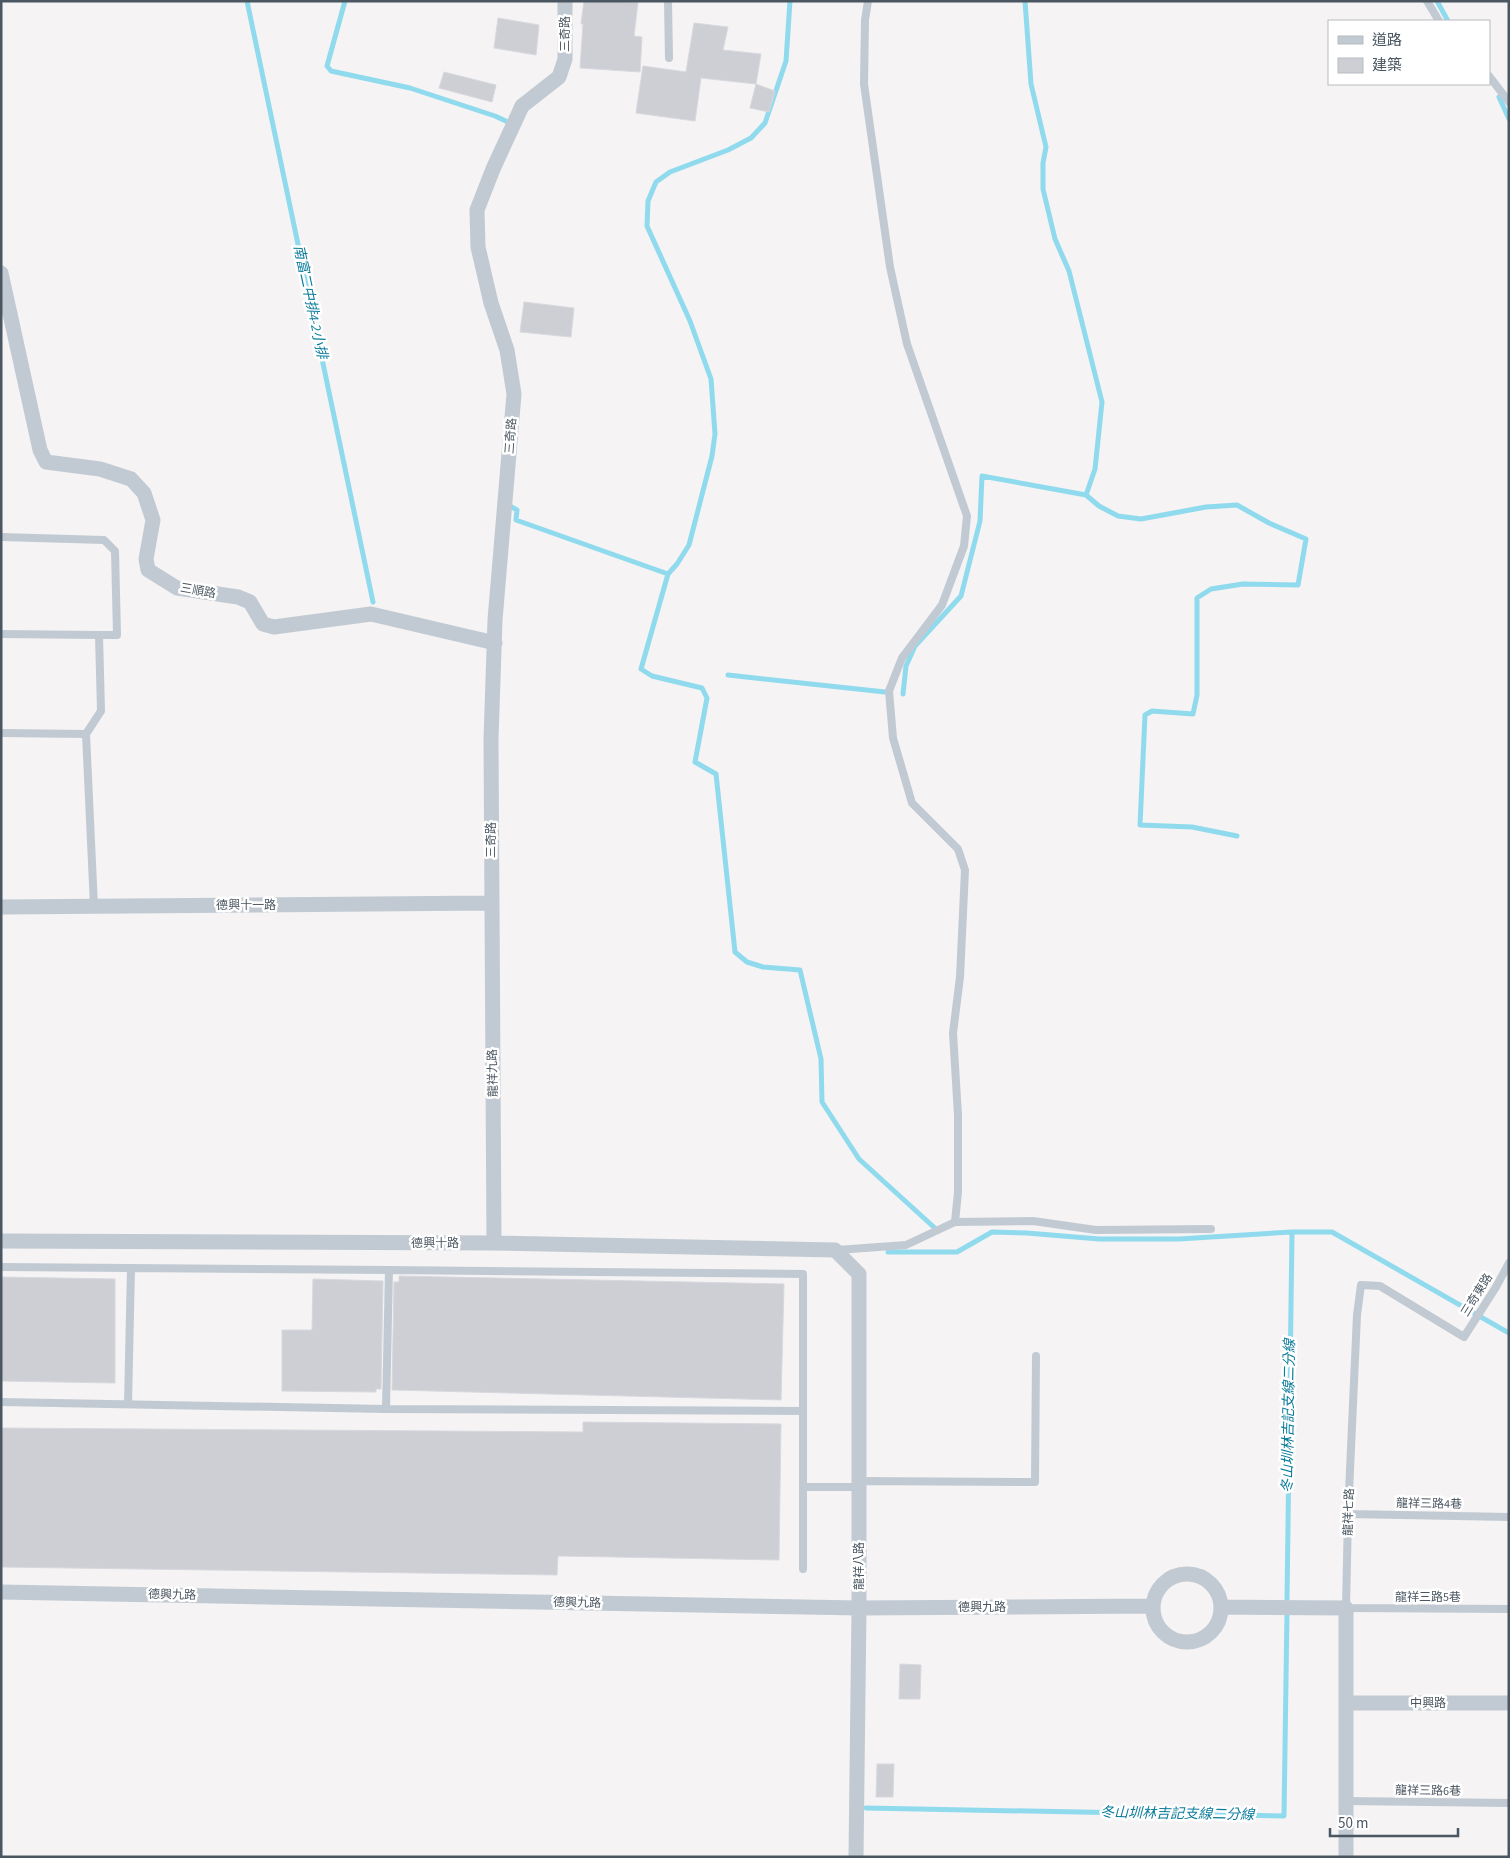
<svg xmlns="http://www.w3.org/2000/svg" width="1510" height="1858" font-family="'Source Sans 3','Noto Sans TC',sans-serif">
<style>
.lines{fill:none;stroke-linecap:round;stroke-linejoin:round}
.stream{stroke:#90daee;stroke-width:5}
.building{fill:#cdcfd5;stroke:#d7d9de}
.lane{stroke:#c1cad2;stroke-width:8}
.street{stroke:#c1cad2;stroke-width:15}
.labels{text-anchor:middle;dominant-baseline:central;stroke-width:5;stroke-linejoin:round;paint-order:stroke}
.street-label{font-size:12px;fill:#4a5661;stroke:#fff}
.water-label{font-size:14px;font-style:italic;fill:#0c7c9b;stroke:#fff}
</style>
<rect width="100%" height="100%" fill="#f5f3f3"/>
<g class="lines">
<path class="stream" d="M247 1 373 602
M345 1 327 66 331 71 410 88 495 116 510 123V124
M790 1 786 61 765 123 751 138 728 150 670 172 656 182 648 201 647 226 690 321 711 379 715 434 712 456 689 545 677 564 668 574 641 669 652 676 702 688 707 698 695 762 716 774 735 952 747 962 763 967 800 970 821 1059 822 1102 859 1159 937 1230
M1025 1 1031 84 1046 147 1043 163V189L1055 239 1069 271 1102 402 1095 469 1086 495 1099 506 1118 516 1141 519 1206 507 1237 505 1269 523 1306 539 1298 585 1243 584 1211 589 1197 598V695L1193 714 1152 711 1145 715 1140 825 1192 827 1237 836
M1437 1 1448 21
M1499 97 1509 119
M508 505 517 510 516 520 668 574
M728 675 885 692
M903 694 906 666 915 646 961 596 980 521 982 476 1086 495
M888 1252H957L992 1232 1027 1233 1099 1239H1179L1292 1232H1332L1509 1333
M1287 1600 1292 1232
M866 1808 1284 1816 1287 1612"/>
</g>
<path class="building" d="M584 1 638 2 634 36 642 37 640 72 580 68 583 24H581Z
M498 18 539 25 536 55 494 48Z
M694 23 728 27 723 50 761 54 756 84 701 78 695 121 636 113 643 66 686 72Z
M444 72 496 85 492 102 439 88Z
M756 84 775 91 769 112 750 108Z
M524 302 574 308 571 337 520 332Z
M399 1276 784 1284 781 1400 392 1390 394 1282H399Z
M1 1277 115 1279V1383L1 1381Z
M313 1279 383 1281 381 1389H376V1392L282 1391V1330H312Z
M583 1422 781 1424 779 1560 558 1556 557 1575 1 1567V1428L583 1432Z
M900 1664 921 1665 920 1699H899Z
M877 1764H894L893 1797H876Z"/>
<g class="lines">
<path class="lane" d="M668 1 669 58
M868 1 865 20 864 84 890 267 907 344 967 516 964 546 942 605 902 658 889 691 893 738 912 803 958 849 965 870 960 977 953 1033 958 1115V1192L955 1222
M1427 1 1439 21
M1489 76 1509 102
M1 537 104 540 115 551 117 635H99L101 711 86 734
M1 634 99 635
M1 733 86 734 94 906
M837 1250 906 1245 955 1222 1033 1221 1096 1230 1211 1229
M1509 1263 1496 1287 1464 1337 1380 1286 1361 1285 1357 1315 1348 1514 1346 1608 1509 1609
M1 1267 389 1270
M1 1402 386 1409 803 1411V1487
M128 1404 131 1268
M386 1409 389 1270 803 1274V1411
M859 1481 1035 1482 1036 1356
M1348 1514 1509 1517
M803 1569V1487H859
M1347 1801 1509 1803"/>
<path class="street" d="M1 273 40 450 46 462 100 469 131 479 144 493 153 520 146 559 148 570 177 588 238 597 250 602 263 624 274 627 371 614 495 643
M1 907 491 903
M1 1241 494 1243 835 1250 859 1274V1608L856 1857
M494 1243 491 739 495 620 514 394 507 350 491 303 478 247 477 210 493 169 522 106 559 77 565 59V1
M1153 1608a34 34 0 1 1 68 0a34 34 0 1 1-68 0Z
M1 1592 859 1608 1152 1606
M1221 1607 1346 1608V1857
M1347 1703H1509"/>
</g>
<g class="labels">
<g class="street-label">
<text transform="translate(565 34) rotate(-90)">三奇路</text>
<text transform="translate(511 436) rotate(-86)">三奇路</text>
<text transform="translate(198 591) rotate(10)">三順路</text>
<text transform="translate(491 840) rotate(-90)">三奇路</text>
<text x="246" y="905">德興十一路</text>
<text transform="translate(493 1073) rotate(-91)">龍祥九路</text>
<text x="435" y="1243">德興十路</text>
<text transform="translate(1477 1295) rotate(-58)">三奇東路</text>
<text transform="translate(1429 1504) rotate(1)">龍祥三路4巷</text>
<text transform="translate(1349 1512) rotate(-88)">龍祥七路</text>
<text transform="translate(859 1566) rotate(-90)">龍祥八路</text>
<text transform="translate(172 1595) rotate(1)">德興九路</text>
<text x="1428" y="1597">龍祥三路5巷</text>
<text transform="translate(577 1603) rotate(1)">德興九路</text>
<text x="982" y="1607">德興九路</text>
<text x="1428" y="1703">中興路</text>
<text transform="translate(1428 1791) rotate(1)">龍祥三路6巷</text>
</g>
<g class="water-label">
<text transform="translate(310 302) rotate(78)">南富二中排4-2小排</text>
<text transform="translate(1289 1416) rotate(-89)">冬山圳林吉記支線二分線</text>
<text transform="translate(1177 1814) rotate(1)">冬山圳林吉記支線二分線</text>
</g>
</g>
<rect width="1510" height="1858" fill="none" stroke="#4a5661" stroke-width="5"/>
<rect x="1328" y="20" width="162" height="65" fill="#ffffff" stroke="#b7bbc0"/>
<rect x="1338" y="36" width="25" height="8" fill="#c1cad2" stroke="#b7bbc0"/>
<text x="1372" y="45" font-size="15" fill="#4a5661">道路</text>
<rect x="1338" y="58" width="25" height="15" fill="#cdcfd5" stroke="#b7bbc0"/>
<text x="1372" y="70" font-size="15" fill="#4a5661">建築</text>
<path d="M1330 1828v8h128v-8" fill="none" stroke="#4a5661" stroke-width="2.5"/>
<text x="1338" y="1828" font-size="15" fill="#4a5661" stroke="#ffffff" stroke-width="4" paint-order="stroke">50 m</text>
</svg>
